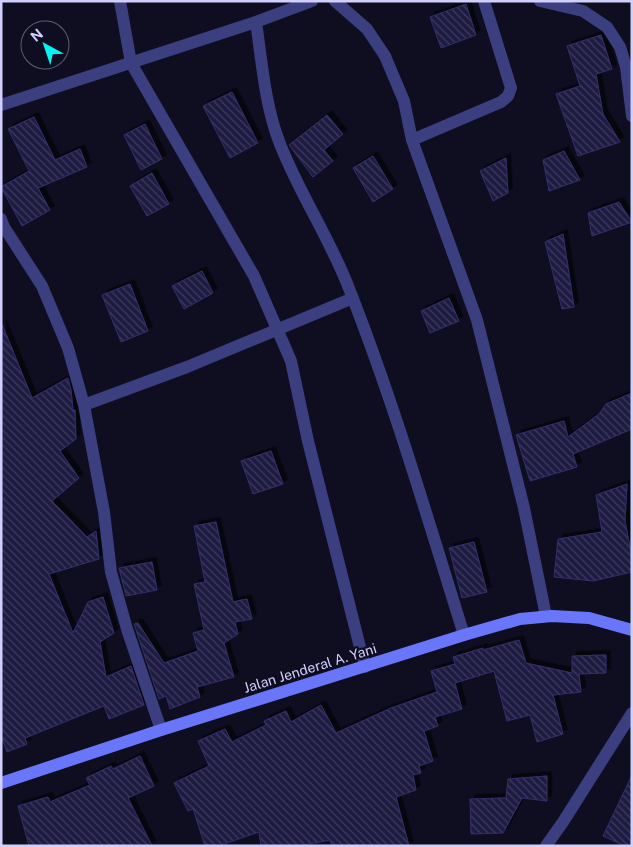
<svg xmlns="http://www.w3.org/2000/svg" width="633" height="847" font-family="'Public Sans',sans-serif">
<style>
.building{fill:url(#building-back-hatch);stroke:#342e6d;filter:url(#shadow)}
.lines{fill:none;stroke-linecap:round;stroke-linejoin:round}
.minor{stroke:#3b3f7f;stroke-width:12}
.secondary{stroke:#6a76fa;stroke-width:12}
.labels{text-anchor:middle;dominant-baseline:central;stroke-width:4.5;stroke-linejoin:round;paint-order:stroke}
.street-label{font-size:14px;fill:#d1d0fd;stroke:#0f0e21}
</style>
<defs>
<pattern id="building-back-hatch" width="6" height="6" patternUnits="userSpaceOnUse" patternTransform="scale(1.25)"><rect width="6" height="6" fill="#1f1b42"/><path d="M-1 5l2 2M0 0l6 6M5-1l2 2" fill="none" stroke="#3e3b5e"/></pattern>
<filter id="shadow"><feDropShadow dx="4.5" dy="-4.5" stdDeviation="0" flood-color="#0009"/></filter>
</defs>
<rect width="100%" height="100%" fill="#0f0e21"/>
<path class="building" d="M466 4 476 35 441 48 430 17Z
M601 35 612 69 596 74 603 114 620 142 578 156 556 94 580 86 567 46Z
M232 92 258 143 230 158 203 106Z
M327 115 343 134 324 150 333 161 313 177 289 145Z
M34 117 55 160 80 149 87 167 38 188 50 210 22 226 1 187 29 171 8 129Z
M145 124 162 159 141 170 124 135Z
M564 151 580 180 549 191 543 160Z
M373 156 393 189 373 202 353 168Z
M506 158 508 193 493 201 480 171Z
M152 173 169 204 147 216 130 186Z
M619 202 632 222 592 236 588 213Z
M563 234 574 307 562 309 545 242Z
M202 271 213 293 184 309 172 286Z
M130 284 148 331 121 342 102 295Z
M449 298 459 321 430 333 421 311Z
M2 324 32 398 68 378 71 390 73 410H75L76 439 60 451 79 478 52 501 87 537 96 531 99 559 49 574 73 633 88 602 103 597 114 633 100 642 106 677 131 666 144 705 109 719 104 706 25 738 27 744 7 752 1 736Z
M632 393V429L573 454 577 467 530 481 516 435 564 421 568 437 599 414 606 404Z
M271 451 283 484 253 494 241 461Z
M627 484 625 521 632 558V572L593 581 554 577 558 539 602 532 596 495Z
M216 522 233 602 247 599 252 619 235 622 238 634 224 643 234 677 197 687 200 697 170 709 166 696 159 699 134 624 138 623 164 663 198 651 193 633 204 630 194 584 205 582 194 526Z
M474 542 487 592 462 598 449 548Z
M152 562 157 590 126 596 119 568Z
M519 640 526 663 572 673V656L606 655V673L579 674 581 692 553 695 563 734 537 742 530 715 507 721 494 671 455 683 462 709 435 717 438 726 424 731 433 761 419 766 421 773 413 775 416 790 396 797 409 846H332L330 840 299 846H261L259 832 218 846H205L193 809 188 811 174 783 209 766 198 741 225 729 232 742 266 725 264 721 286 711 291 722 321 705 336 733 391 708 437 692 431 671 455 664 453 657 483 648V650Z
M140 756 154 786 128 798 152 846H29L18 806 48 797 50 802 90 785 86 778 111 766 113 769Z
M632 775V846H625L603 836Z
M547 776V801L522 798 503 833 471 834 470 799 506 798 508 779Z"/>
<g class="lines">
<path class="minor" d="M120 1 131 63 254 276 291 361 308 441 365 667
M335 1 367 29 385 56 404 101 412 140
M484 1 511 88 508 96 501 102 412 140 477 320 524 508 546 616
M540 1 583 11 607 27 620 47 626 67 632 116
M256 22C262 63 265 106 280 144 300 195 331 240 350 291 394 403 428 520 464 635
M1 105 256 22 312 1
M1 219 4 227 42 286 68 348 84 405 104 512 111 572 127 629 161 730
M84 405 187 367 353 298
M546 846 563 822 632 713"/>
<path class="secondary" d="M1 783 161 730 464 635 520 619 552 616 589 618 632 630"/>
</g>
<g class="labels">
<g class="street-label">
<text transform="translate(310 668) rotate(-17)">Jalan Jenderal A. Yani</text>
</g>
</g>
<rect width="633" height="847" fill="none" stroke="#d1d0fd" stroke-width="5"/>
<g transform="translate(45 45) rotate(320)"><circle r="24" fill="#0f0e21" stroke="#5d5c79"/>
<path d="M0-4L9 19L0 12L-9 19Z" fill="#08f2f1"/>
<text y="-8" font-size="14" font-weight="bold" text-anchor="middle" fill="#d1d0fd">N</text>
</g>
</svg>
